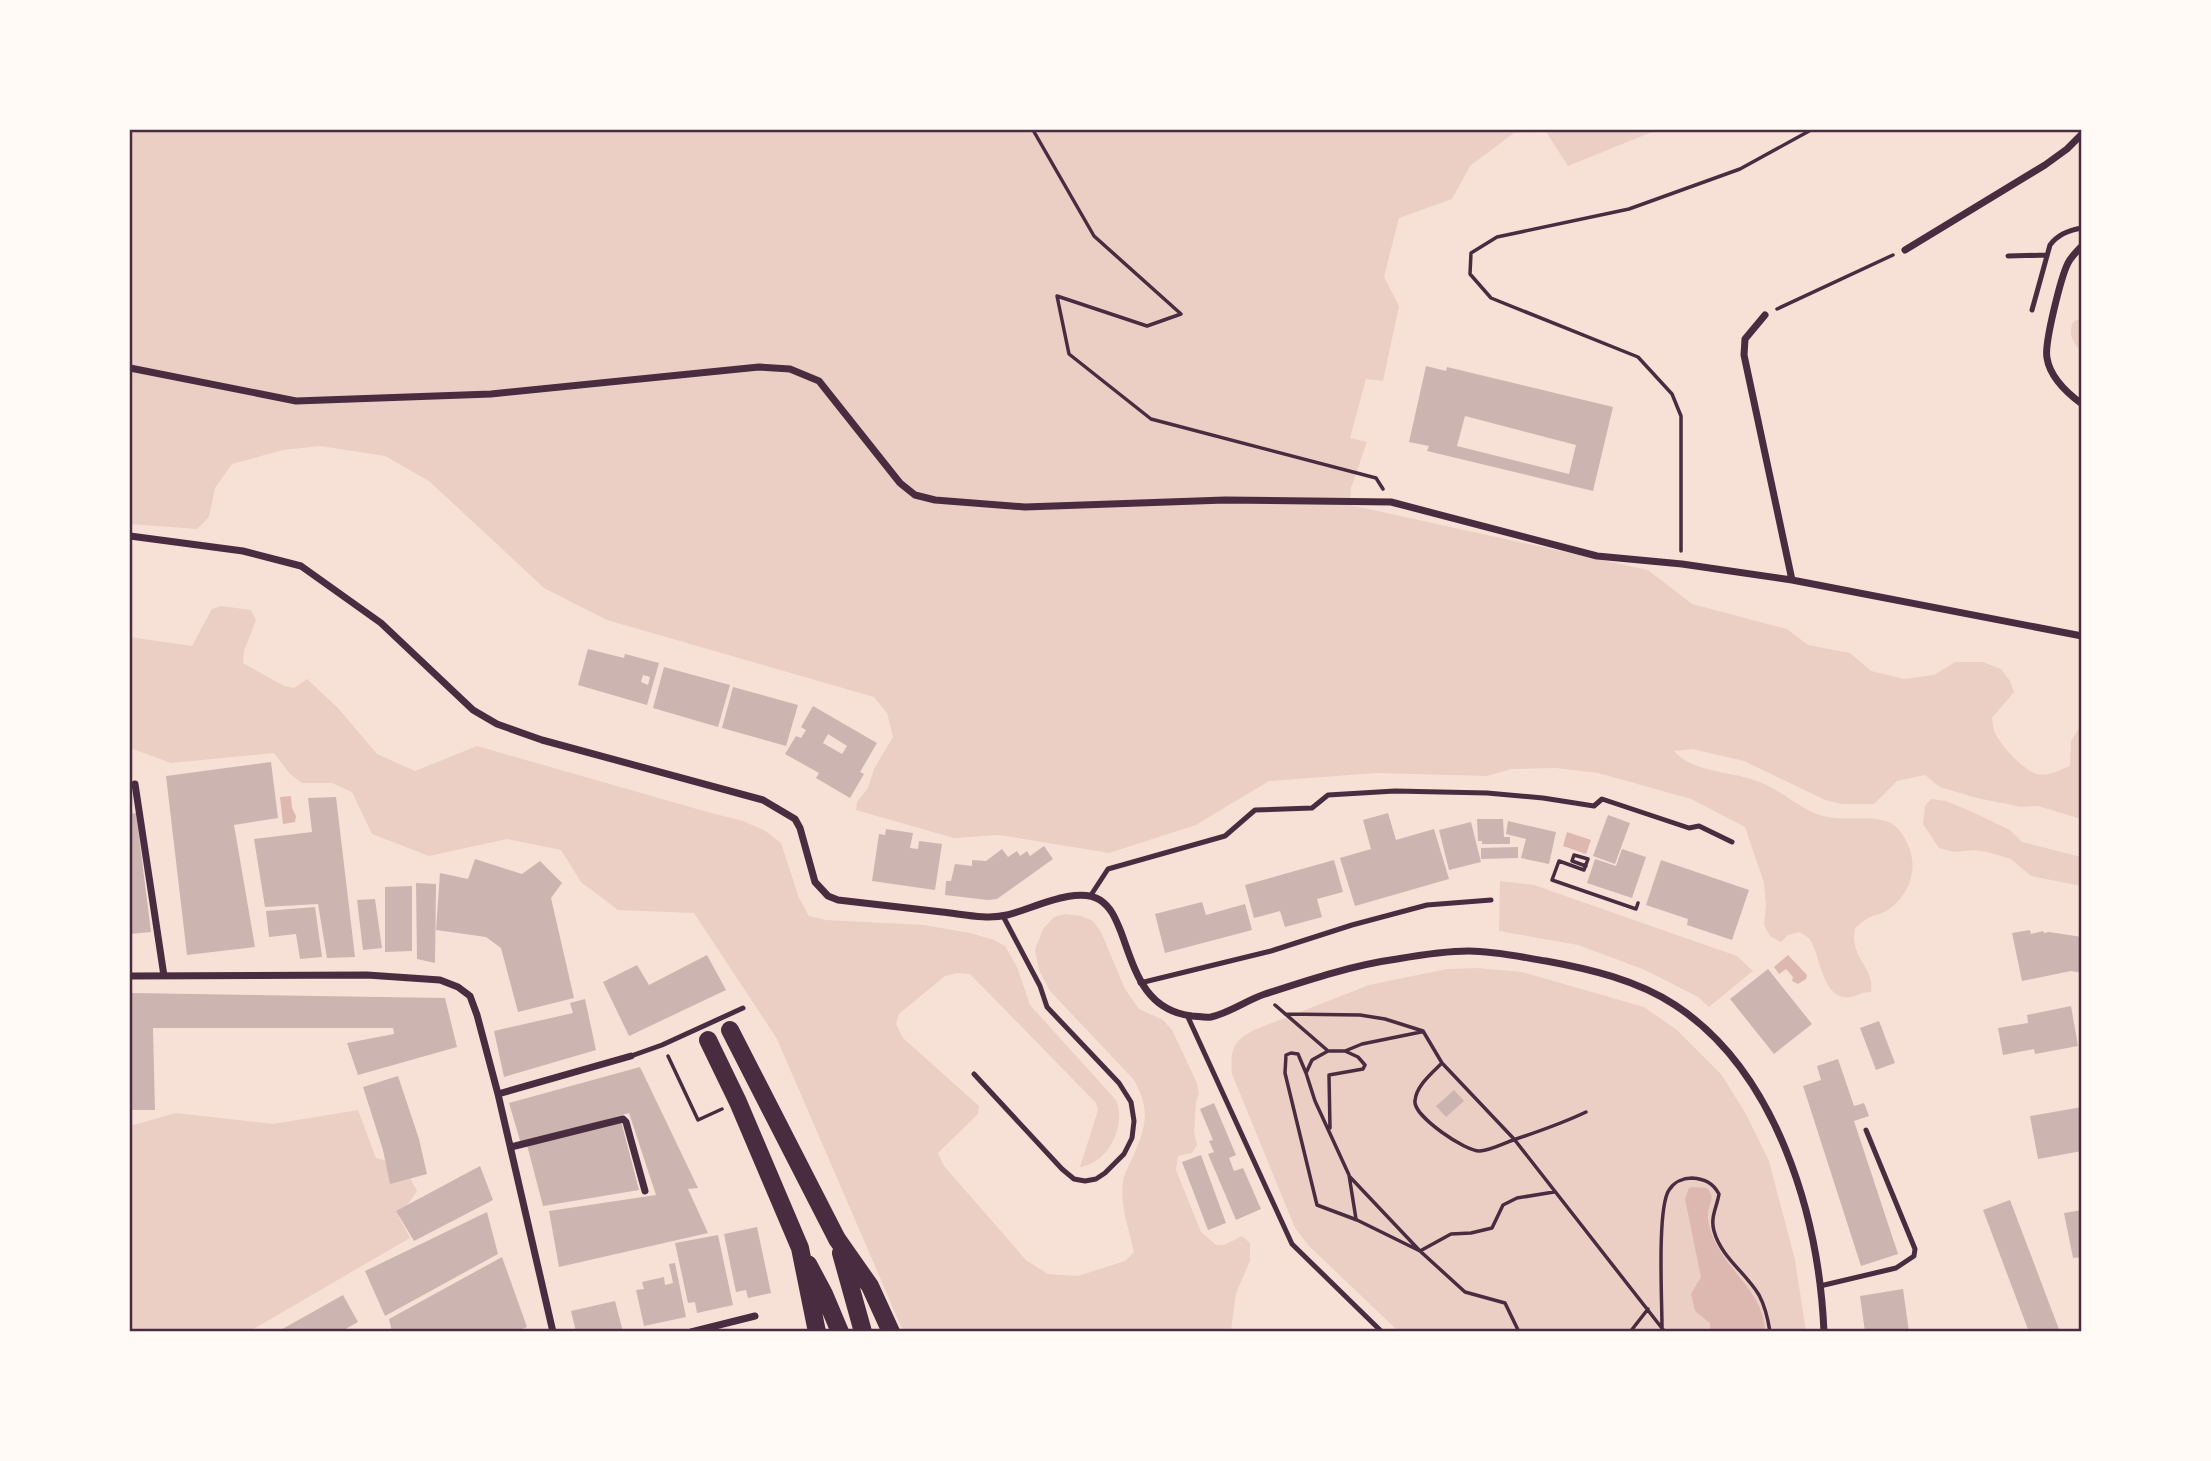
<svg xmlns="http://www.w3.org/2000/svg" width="2211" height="1461" font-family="'Space Grotesk',sans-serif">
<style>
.green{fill:#ebcfc5}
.water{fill:#dcb8b0}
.building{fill:#ccb4b1;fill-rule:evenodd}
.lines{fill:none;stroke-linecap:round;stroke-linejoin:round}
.path{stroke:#4a2c40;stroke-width:3.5}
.service{stroke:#4a2c40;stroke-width:5}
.minor{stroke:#4a2c40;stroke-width:7}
.primary{stroke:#4a2c40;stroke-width:18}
.neatline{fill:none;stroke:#4a2c40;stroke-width:2.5}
</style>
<rect width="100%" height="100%" fill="#f7e1d7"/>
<path class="green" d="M130 130H1657L1568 166 1546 132 1514 133 1470 166 1452 199 1399 218 1384 277 1399 306 1383 381 1366 379 1350 438 1367 442 1351 488 1350 505 1648 570 1692 604 1787 629 1808 645 1850 653 1871 671 1904 679 1934 675 1955 662H1983L2001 669 2010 681 2014 692 1992 718C1993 724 1993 730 1996 735 2002 746 2024 771 2037 774 2048 777 2060 770 2070 766L2071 741 2081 725V819L2038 806 2021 807 1977 798 1940 787 1925 775 1897 781 1874 804H1842L1825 800 1744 761 1692 749 1674 751C1692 773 1735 771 1762 783 1784 792 1800 810 1823 816 1843 821 1863 816 1882 820 1896 823 1902 832 1908 845 1919 869 1909 896 1888 910 1882 914 1874 915 1868 918 1863 921 1859 925 1855 928 1849 959 1875 966 1871 992 1860 992 1858 996 1850 997 1822 1002 1820 952 1809 938 1808 937 1801 933 1799 932L1788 935 1781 942 1770 936 1764 925 1766 906 1764 883 1745 827 1691 799 1598 773 1556 768 1512 769 1487 776 1377 773 1269 781 1196 825 1109 853 999 835 954 838 856 810 857 802 868 788 874 769 893 737 887 713 874 697 607 620 544 588 429 481 385 456 320 446 283 450 232 464 215 488 209 517 197 529 130 524Z
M2081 319H2082L2081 352C2073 342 2067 333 2074 321Z
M221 606 251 610 256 620 244 651 243 663 284 686 294 688 307 679 338 708 377 754 415 771 477 746 711 813 743 821 764 830 781 843 799 898 809 916 826 920 924 925 970 933 994 940 1005 946 1017 967 1030 1005 1116 1100C1127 1125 1108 1164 1080 1167L1098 1110 1096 1103 970 974 957 973 945 976 899 1014 896 1024 903 1038 979 1106 978 1114 938 1153 944 1166 1026 1260 1048 1274 1078 1276 1125 1261 1134 1252C1129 1229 1118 1201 1124 1177 1126 1170 1130 1163 1133 1157 1146 1125 1151 1112 1134 1080L1050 991 1039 970 1035 950 1043 929 1054 917 1065 914 1081 916 1093 921 1101 932 1125 989 1134 1002 1139 1009 1163 1020 1172 1030 1197 1083 1199 1094 1196 1101 1194 1132 1197 1145 1192 1153 1178 1156 1176 1170 1201 1232 1216 1245H1224L1242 1236 1250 1243V1261L1236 1293 1231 1331H903L777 1039 694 913 618 910 581 882 561 850 507 839 429 856 372 834 352 792 332 783H302L290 774 274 753 171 763 130 748V637L192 646 212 609Z
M1931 799 1946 801 1970 811 2010 830 2022 842 2081 857V886L2031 876 2011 859 1987 852 1974 850 1954 852 1939 848 1923 824 1925 806Z
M1500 881 1534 885 1737 956 1753 971 1709 1007 1698 997 1645 970 1578 945 1499 931Z
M1477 968 1522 972 1644 1007 1677 1030 1721 1074 1746 1114 1769 1161 1795 1260 1806 1331H1398L1309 1246 1295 1228 1232 1074C1230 1050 1233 1041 1254 1030L1369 985 1447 969Z
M358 1110 376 1158 403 1165 417 1191 399 1217 410 1238 250 1331 130 1332V1126L176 1113 273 1124Z"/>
<path class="water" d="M291 796 292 808 296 816 295 822 283 824 280 797Z
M1567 832 1591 840 1586 854 1563 846Z
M1788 955 1807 975 1806 979 1798 984 1792 981 1793 977 1786 969 1779 974 1774 967Z
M1693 1187 1707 1188C1716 1198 1709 1202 1708 1213 1707 1224 1712 1236 1717 1245 1732 1275 1763 1293 1765 1331H1710V1323L1695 1311 1691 1294 1701 1277 1685 1199 1689 1188Z"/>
<path class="building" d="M1426 366 1446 371 1447 367 1613 407 1593 491 1427 451 1429 446 1409 442ZM1465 416 1576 445 1569 474 1457 446Z
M588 649 624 658 625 654 659 663 647 705 578 685ZM643 675 650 677 648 685 641 682Z
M664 667 730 685 718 727 653 708Z
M733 687 798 705 786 746 722 728Z
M813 706 877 743 860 772 864 774 850 798 816 778 819 773 785 754 796 736 801 738 806 730 801 727ZM828 734 847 746 842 754 823 743Z
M271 762 278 818 234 825 255 947 187 955 166 776Z
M336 797 355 957 327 958 318 904 265 907 254 839 312 832 308 798Z
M136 813 151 932 130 934V814Z
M1388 813 1396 840 1434 829 1449 879 1355 906 1340 858 1371 849 1363 820Z
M1608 815 1630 823 1615 864 1593 856Z
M1477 819H1503L1504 837H1510V844H1482V841H1478Z
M1508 821 1556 832 1549 864 1521 858 1526 839 1506 834Z
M1471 822 1481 862 1449 870 1439 830Z
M886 829 913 833 910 848 918 849 919 841 942 844 935 890 872 881 879 834 885 835Z
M1044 846 1053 859 997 899 988 900 945 895 946 881H951L955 864 972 866V860L986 861 1002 849 1008 857 1017 851 1020 856 1027 851 1030 856Z
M1518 847V858L1481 859V848Z
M1622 849 1646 857 1632 898 1587 883 1595 859 1616 866Z
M475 859 522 874 540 861 562 883 551 898 574 998 518 1012 501 948 486 937 436 930 440 873 468 879Z
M1334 860 1343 892 1317 899 1322 917 1285 927 1280 911 1254 918 1245 885Z
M1661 860 1749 890 1732 940 1687 925 1688 919 1646 905Z
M416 883 436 884 435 963 417 959Z
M412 886V951L385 952V887Z
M375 899 382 948 363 950 357 900Z
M1202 902 1206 915 1245 904 1252 930 1165 953 1155 914Z
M315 907 322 957 300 959 296 934 269 937 266 911Z
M2030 930 2031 934 2043 931 2044 933 2049 932 2082 937V973L2071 971 2022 981 2012 933Z
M707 955 726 990 629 1036 603 982 637 965 649 985Z
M1768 969 1812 1024 1774 1054 1730 999Z
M130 993 445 998 457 1047 358 1075 347 1043 394 1034 393 1028H153L155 1110H130Z
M585 999 596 1050 504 1077 494 1031 573 1013 570 1003Z
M2071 1006 2078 1046 2035 1054 2034 1049 2003 1055 1998 1028 2028 1023 2027 1015Z
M1879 1021 1895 1063 1876 1070 1860 1028Z
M1838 1059 1854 1106 1864 1103 1869 1116 1854 1121 1898 1254 1861 1266 1803 1086 1821 1080 1817 1066Z
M640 1067 698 1188 688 1189 708 1233 559 1267 549 1211 656 1195 629 1113 521 1144 509 1103Z
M398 1076 419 1139 427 1174 390 1184 383 1150 363 1087Z
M1454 1090 1464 1101 1446 1117 1436 1106Z
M1214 1103 1236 1155 1229 1158 1234 1171 1243 1168 1261 1209 1236 1220 1208 1154 1214 1152 1209 1141 1213 1140 1200 1109Z
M2082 1107V1151L2038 1159 2030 1116Z
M621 1121 639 1190 543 1206 527 1145Z
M1201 1155 1226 1223 1208 1230 1182 1162Z
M480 1166 493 1200 414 1241 396 1211Z
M2010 1200 2060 1332H2029L1983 1210Z
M2082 1210V1257L2073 1258 2064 1213Z
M487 1212 498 1254 385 1316 365 1271Z
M757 1227 771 1293 748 1298 746 1290 736 1292 724 1234Z
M718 1235 733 1305 697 1313 695 1302 688 1303 675 1243Z
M502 1257 527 1327 514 1332H392L389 1319Z
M675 1263 686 1317 644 1326 636 1290 644 1289 642 1282 664 1277 665 1285 673 1283 669 1264Z
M1903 1289 1909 1332H1865L1860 1296Z
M343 1295 358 1322 340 1332H277Z
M615 1301 623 1332H576L571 1311Z"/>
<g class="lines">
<path class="path" d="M1033 130 1094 236 1181 314 1147 326 1057 296 1069 354 1151 419 1376 478 1383 489
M1777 309 1893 255
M1681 551V416L1672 394 1638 357 1491 298 1470 274 1471 253 1497 237 1629 209 1740 169 1811 130
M1586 866 1572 861 1574 855 1588 859 1584 870 1559 861 1552 880 1636 909 1638 903
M1275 1005 1327 1050
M1285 1014 1360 1015 1385 1019 1423 1031 1442 1063 1514 1139 1665 1332
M668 1056 698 1120 722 1109
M1442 1063C1432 1073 1416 1086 1415 1101 1413 1116 1466 1152 1480 1151 1492 1150 1504 1143 1516 1139 1540 1131 1563 1123 1586 1112
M1306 1073 1298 1054 1291 1053 1286 1055 1285 1073 1317 1205 1357 1220 1420 1251
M1330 1128 1329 1075 1363 1069 1365 1065 1358 1057 1345 1051
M1350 1177 1420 1251 1465 1292 1505 1303 1519 1332
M1356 1219 1349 1175 1315 1101 1306 1073 1312 1060 1328 1051H1345L1362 1044 1421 1032
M1420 1251 1451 1234 1471 1233 1492 1228 1503 1205 1517 1198 1554 1192
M1662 1327C1662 1300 1657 1208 1669 1190 1674 1182 1683 1178 1692 1178 1705 1179 1713 1183 1719 1194 1717 1207 1710 1217 1714 1231 1721 1257 1746 1273 1759 1295 1765 1306 1768 1319 1770 1332
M1630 1332 1648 1309"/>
<path class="service" d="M2008 256 2047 255
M2032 310 2050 245C2058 234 2069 230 2082 228
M1091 895 1108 869 1225 836 1255 810 1312 808 1328 795 1395 791 1487 793 1543 798 1594 806 1602 799 1689 828 1699 826 1732 842
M1140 983 1271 951 1352 925 1427 905 1491 900
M1187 1015 1292 1244 1382 1332
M631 1056 662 1045 743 1008
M974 1074 1062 1169 1074 1179 1085 1181 1096 1179 1105 1173 1124 1154 1132 1138 1134 1121 1131 1102 1119 1083 1047 1007 1040 986 1003 916
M1820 1286 1896 1268 1914 1256 1915 1249 1866 1130"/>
<path class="minor" d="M2082 246C2077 251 2071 257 2068 263 2061 277 2044 344 2047 358 2050 377 2067 393 2082 404
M1905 250 2045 165 2067 149 2082 134
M1765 315 1745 339 1744 355 1792 580
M130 368 296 401 491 394 759 367 790 369 819 381 900 483 915 495 935 500 1025 507 1225 500 1391 502 1597 556 1682 564 1792 580 2082 636
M130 536 243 551 301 566 381 623 473 710 497 724 542 740 763 800 795 819 800 828 815 882 828 896 838 900C873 904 907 908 942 912 962 914 987 920 1007 915 1032 909 1077 885 1100 900 1112 908 1116 920 1121 932 1135 970 1144 1010 1192 1016 1197 1016 1205 1018 1211 1017 1229 1013 1247 1000 1265 994 1308 980 1353 965 1397 959 1420 955 1445 951 1469 951 1494 951 1521 957 1546 961 1590 969 1637 980 1675 1005 1777 1072 1819 1216 1824 1332
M135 784 164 976
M130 976 367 975 440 980 458 987 470 996 477 1015 498 1094 553 1332
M498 1094 631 1056
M511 1147 623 1119 626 1122 645 1191
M691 1332 755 1316"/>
<path class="primary" d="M730 1030 837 1239 870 1286 891 1332
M708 1040 738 1102 800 1248 817 1332
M841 1253 863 1332
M808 1264 824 1294 840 1332"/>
</g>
<rect width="2211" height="1461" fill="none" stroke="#fffaf5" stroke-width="262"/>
<rect x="131" y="131" width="1949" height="1199" class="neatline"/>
</svg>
